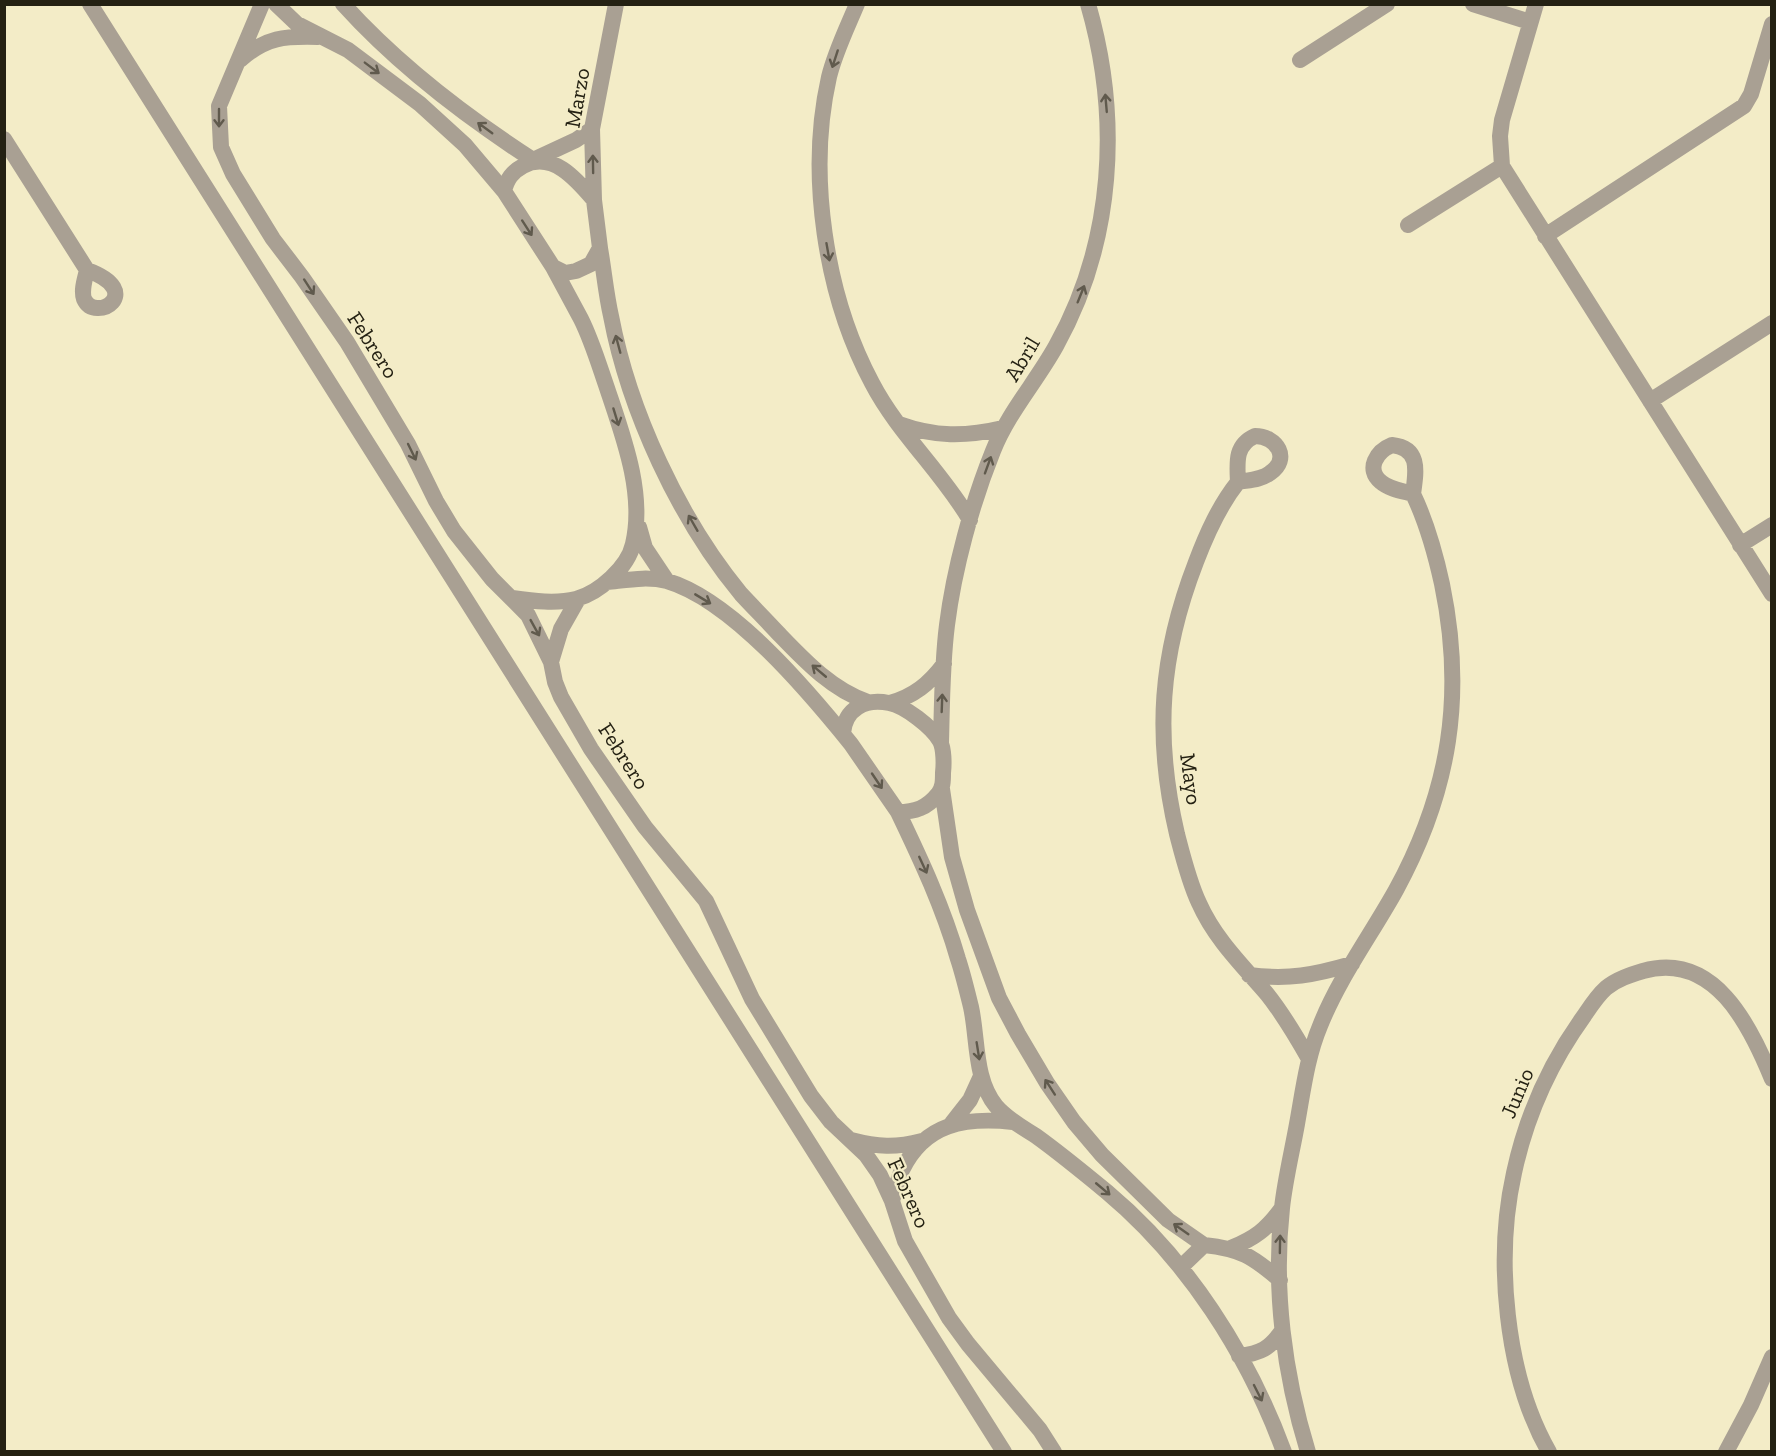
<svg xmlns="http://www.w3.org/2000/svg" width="1776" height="1456" font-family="'Zilla Slab',serif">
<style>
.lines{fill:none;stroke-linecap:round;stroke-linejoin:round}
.street{stroke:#a9a093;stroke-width:16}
.oneway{stroke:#605a4d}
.labels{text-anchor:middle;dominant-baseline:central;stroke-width:4.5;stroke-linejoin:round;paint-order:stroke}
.street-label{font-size:22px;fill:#242113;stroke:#f3ecc7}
</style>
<rect width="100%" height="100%" fill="#f3ecc7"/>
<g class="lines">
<path class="street" d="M90 4 1004 1452
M262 4 219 106 221 147 233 174 273 239 302 277 347 342 408 444 436 501 454 531 492 579 528 615 551 662 555 682 561 697 591 749 645 827 706 901 752 999 811 1096 831 1122 866 1155 880 1175 892 1201 905 1241 949 1318 968 1344 1040 1430 1054 1452
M276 4 297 24 348 50 420 104 465 145 504 191
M343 4C398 65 465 116 533 160L576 140 592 129
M857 4C847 28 835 52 829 77 807 174 825 295 872 383 898 433 942 472 970 520
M1473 4 1530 22
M1536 4 1502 120 1500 136 1502 166 1772 594
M240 60C266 37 285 36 318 37
M1300 60 1387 4
M4 139 87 270
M594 200C577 180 552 150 523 166 512 172 507 179 504 191L553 267 565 273 576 271 591 264 600 248 594 200 592 129 616 4
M1408 225 1502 166
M1545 236 1744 106 1751 94 1772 24
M600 248C604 271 606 294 611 316 629 411 679 519 741 594 753 607 766 620 778 633 804 660 832 690 868 702
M87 270C147 292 95 324 84 299 81 290 85 279 87 270Z
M1650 401 1772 323
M899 424C935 437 965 437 1003 428
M1255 436C1277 436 1291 459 1270 473 1261 480 1249 480 1238 482 1237 462 1235 445 1255 436Z
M1392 445C1421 448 1416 472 1413 494 1402 491 1389 489 1381 482 1365 469 1377 451 1392 445Z
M1238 482C1219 506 1207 533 1196 562 1160 655 1154 736 1177 834 1183 857 1189 882 1199 903 1215 939 1242 965 1267 994 1283 1014 1296 1036 1309 1059
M639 527 645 548 667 581
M1740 545 1772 525
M607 582C627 580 647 576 667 581 732 600 809 692 851 744L898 812C915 812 927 808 938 794 943 788 943 781 943 773 944 764 944 749 940 741 932 727 905 706 889 703 865 698 845 709 843 733
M512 598C533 601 556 604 576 599 599 593 628 567 633 544 645 493 623 436 607 388 599 365 592 341 581 319 572 302 562 284 553 267
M551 662 561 629 578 599
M890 703C914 696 929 684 944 664
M941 743C942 704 942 664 947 625 954 569 972 503 993 451 1008 413 1036 382 1056 346 1114 242 1121 118 1088 4
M942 789 952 857 967 910 999 998 1018 1034 1047 1083 1074 1122 1102 1155 1168 1220 1204 1245 1181 1267
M898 812C921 860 943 907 958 959 963 974 967 991 971 1007 978 1039 974 1079 996 1106 1007 1119 1022 1127 1036 1136 1061 1154 1084 1173 1107 1192 1187 1259 1248 1354 1284 1452
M1249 975C1289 980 1314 975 1352 964
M952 1123 970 1100 981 1076
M851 1140C878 1147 895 1148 922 1141
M892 1201C895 1191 898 1179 902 1170 925 1123 965 1117 1013 1122
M1204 1245C1241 1249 1252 1256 1280 1280
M1231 1248C1255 1238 1266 1230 1282 1208
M1239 1356C1261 1353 1269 1349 1282 1331
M1308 1452C1284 1374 1273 1289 1282 1208 1285 1180 1292 1152 1297 1124 1303 1091 1307 1057 1320 1026 1339 978 1371 935 1396 890 1450 791 1465 695 1442 584 1435 552 1427 523 1413 494
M1549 1452C1505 1375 1495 1258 1514 1173 1526 1117 1550 1063 1584 1016 1590 1007 1597 996 1606 988 1617 979 1630 975 1643 971 1714 951 1750 1025 1772 1079
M1726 1452 1751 1405 1772 1357"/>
</g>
<defs><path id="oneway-shaft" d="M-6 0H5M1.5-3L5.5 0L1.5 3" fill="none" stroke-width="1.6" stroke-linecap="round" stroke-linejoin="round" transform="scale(1.5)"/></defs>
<g class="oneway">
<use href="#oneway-shaft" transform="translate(835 59) rotate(108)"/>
<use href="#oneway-shaft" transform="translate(372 68) rotate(37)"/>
<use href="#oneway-shaft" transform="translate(1106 103) rotate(-95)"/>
<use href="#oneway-shaft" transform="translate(219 118) rotate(90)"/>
<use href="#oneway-shaft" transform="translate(485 128) rotate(-144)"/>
<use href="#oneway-shaft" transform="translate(593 164) rotate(-91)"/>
<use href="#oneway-shaft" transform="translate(527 228) rotate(57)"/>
<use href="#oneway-shaft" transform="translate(828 252) rotate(80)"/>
<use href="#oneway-shaft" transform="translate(309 287) rotate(57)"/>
<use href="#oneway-shaft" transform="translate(1081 294) rotate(-68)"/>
<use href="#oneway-shaft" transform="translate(618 344) rotate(-105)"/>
<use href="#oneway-shaft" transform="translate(616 417) rotate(73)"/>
<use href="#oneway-shaft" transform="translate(412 452) rotate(64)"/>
<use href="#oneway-shaft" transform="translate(988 465) rotate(-70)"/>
<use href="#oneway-shaft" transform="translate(693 523) rotate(-120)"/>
<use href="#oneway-shaft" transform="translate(703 599) rotate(31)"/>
<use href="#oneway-shaft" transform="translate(535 628) rotate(61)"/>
<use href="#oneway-shaft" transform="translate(819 671) rotate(-140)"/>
<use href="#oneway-shaft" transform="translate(942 703) rotate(-88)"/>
<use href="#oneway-shaft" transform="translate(877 781) rotate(56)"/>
<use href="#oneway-shaft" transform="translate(923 865) rotate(65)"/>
<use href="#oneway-shaft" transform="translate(978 1051) rotate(81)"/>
<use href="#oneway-shaft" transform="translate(1050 1087) rotate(-123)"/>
<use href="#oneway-shaft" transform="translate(1103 1189) rotate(40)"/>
<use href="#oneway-shaft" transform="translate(1181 1229) rotate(-145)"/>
<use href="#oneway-shaft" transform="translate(1280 1244) rotate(-89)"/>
<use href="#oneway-shaft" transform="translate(1258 1393) rotate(63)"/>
</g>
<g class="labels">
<g class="street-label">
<text transform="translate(577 98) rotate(-80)">Marzo</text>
<text transform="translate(373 345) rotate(57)">Febrero</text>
<text transform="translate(1022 359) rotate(-59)">Abril</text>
<text transform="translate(624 756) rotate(57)">Febrero</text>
<text transform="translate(1191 779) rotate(82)">Mayo</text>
<text transform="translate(1517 1093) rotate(-67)">Junio</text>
<text transform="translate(909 1193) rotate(66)">Febrero</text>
</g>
</g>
<rect width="1776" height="1456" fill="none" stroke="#242113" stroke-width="12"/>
</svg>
